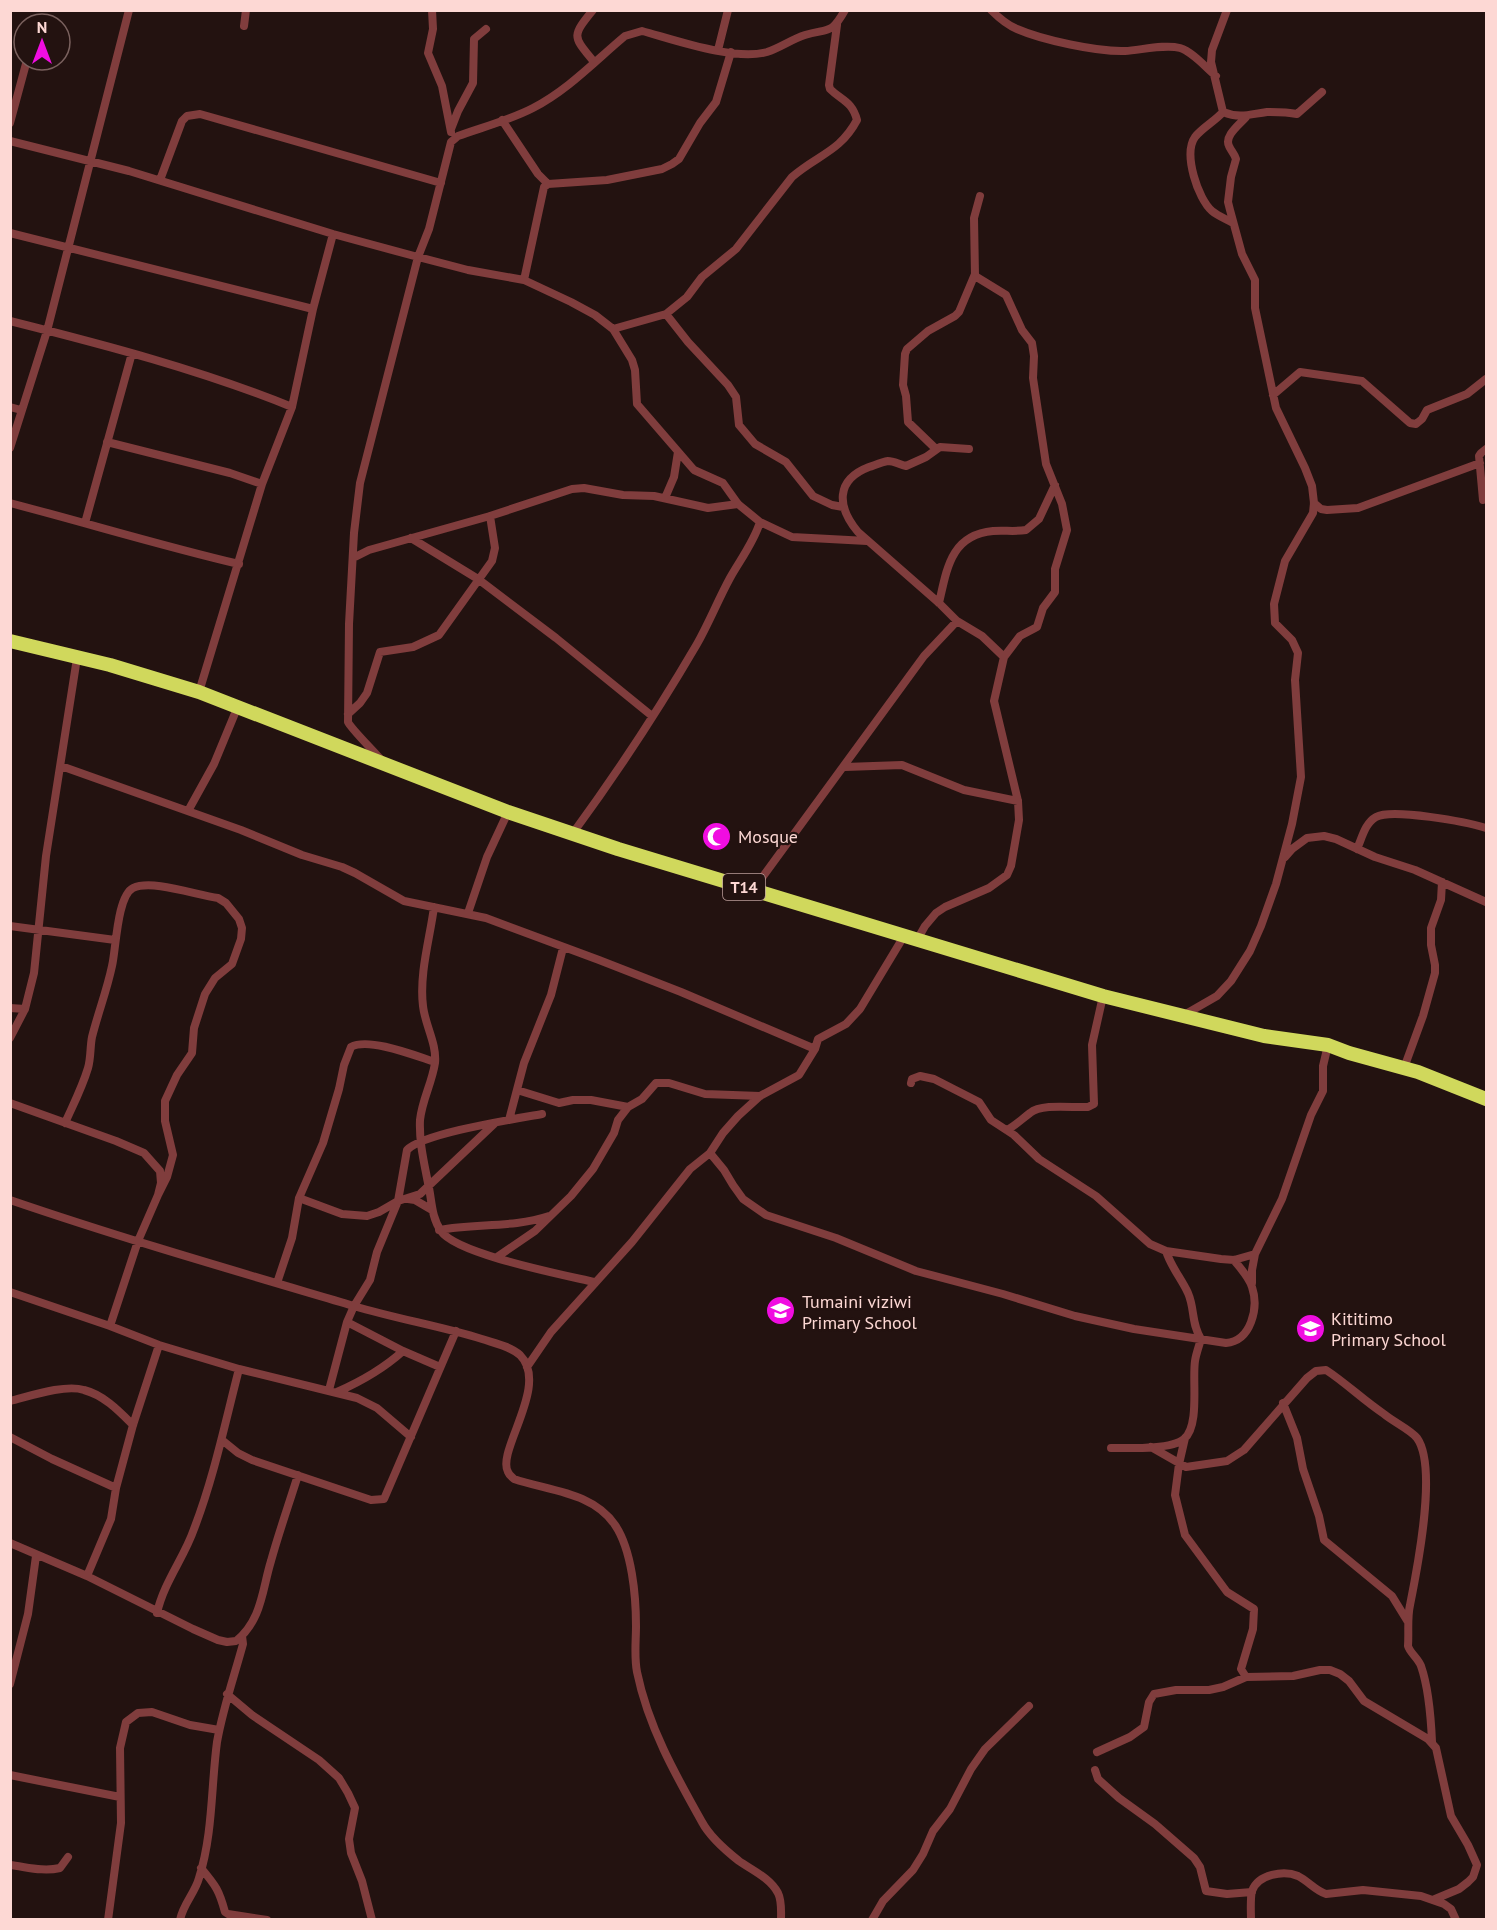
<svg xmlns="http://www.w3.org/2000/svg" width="1497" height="1930" font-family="'PT Sans',sans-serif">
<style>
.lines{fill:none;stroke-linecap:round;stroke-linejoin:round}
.minor{stroke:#803d3d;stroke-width:8}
.trunk{stroke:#d0d85c;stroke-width:14}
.labels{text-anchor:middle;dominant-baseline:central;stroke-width:4.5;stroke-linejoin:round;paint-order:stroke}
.shield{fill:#231210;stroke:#bc9d99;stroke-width:1.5}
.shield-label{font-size:16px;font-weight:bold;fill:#fdd8d4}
.poi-label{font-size:18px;fill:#fdd8d4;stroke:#231210;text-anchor:start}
</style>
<rect width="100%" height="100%" fill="#231210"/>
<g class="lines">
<path class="minor" d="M432 10 433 29 428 53 442 86 451 132
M593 10C571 37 573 36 594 62
M991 10C999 18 1007 25 1017 29 1042 40 1098 52 1125 51 1141 50 1165 44 1180 48 1193 52 1205 67 1216 76
M1227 10 1212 50 1211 62 1223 112C1240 119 1251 114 1267 112 1277 112 1287 112 1297 114L1322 92
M244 26 246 10
M718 50 728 10
M1223 112C1215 121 1202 128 1195 137 1183 154 1198 199 1212 211 1218 216 1226 219 1233 223
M502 120 538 174 548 184
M10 123 27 60
M451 129 458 111 473 83 474 39 486 29
M10 141 129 171 333 234 418 257 468 270 524 280 571 302 595 315 613 329 632 360 635 370 637 404 694 470 723 483 738 504 760 522 792 537 867 541
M160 180 182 121 187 116 200 114 441 183
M980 196 974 218 975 276 1006 295 1022 330 1032 343 1034 356 1033 378 1046 464 1062 504 1067 530 1055 569V592L1043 608 1037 627 1020 636 1004 657
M10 233 313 309
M524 280 544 187 548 184 607 180 662 169 672 164 679 159 700 123 716 102 731 52
M666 314 688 342 728 385 736 397 739 425 755 444 786 462 813 496 832 505 843 507
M10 321C105 345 201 370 292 407
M613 329 666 314 687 297 702 277 736 249 792 177C817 155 840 152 857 120 852 101 842 101 830 89L829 85 837 25
M1273 395 1300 372 1362 381 1410 423 1416 424 1422 419 1427 410 1467 394 1486 379
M10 407 21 410
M107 442 230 473 262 484
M10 448 47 331 129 10
M936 449 908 422 906 396 903 385 905 354 907 349 928 331 955 316 959 312 975 274
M665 498 674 477 678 452
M1483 500 1479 456 1481 453 1486 449
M10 503C87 523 162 546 239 564
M1314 503 1321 509 1327 510 1358 508 1480 463
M85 523 132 353
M411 538 478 579 556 638 652 716
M353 558 369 550 490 516 572 489 584 488 623 495 654 496 708 508 738 504
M939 603C947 568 951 535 993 531 1004 530 1015 532 1026 530L1039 519 1055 485
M199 692 262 484 292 407 313 309 333 234
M348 714 360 703 367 693 380 652 413 647 439 635 492 561 495 548 490 516
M383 762C376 753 351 729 348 722L349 624 354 533 360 483 418 257 429 229 451 142 458 136C483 127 510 120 533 108 568 90 595 61 625 36L642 31C675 40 734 61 767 52 780 48 792 39 805 35 829 28 831 35 845 10
M61 766 241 830 302 855 342 867 355 873 404 901 486 918 599 960 681 992 815 1049
M845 767 902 765 964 790 1018 801
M188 811 214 764 238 706
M573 833C617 773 659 709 697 644 709 623 718 600 730 578 740 560 754 542 760 522
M1357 849C1362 838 1365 823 1376 817 1392 808 1467 822 1486 828
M1285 857 1292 849 1307 838 1324 836 1336 839 1375 857 1415 870 1486 902
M753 890 924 656 957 621
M434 907C430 938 419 974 423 1006 425 1025 437 1044 435 1063 432 1083 422 1100 420 1120 419 1142 424 1162 428 1183 432 1200 431 1217 441 1231 456 1254 564 1275 594 1282
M468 913 487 857 508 812
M10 926 115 940
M917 940 925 926 936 913 945 907 989 888 1007 875 1011 866 1019 820 1018 801 994 701 1004 657 982 636 957 621 939 603 858 532C837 507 835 480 869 467 875 465 882 462 888 461 894 461 900 465 906 466L926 457 940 447 969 449
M10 1008 25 1009
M1184 1015 1217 996 1231 981 1250 951 1261 926 1276 884 1292 824 1301 777 1295 680 1298 653 1292 640 1275 623 1274 604 1285 561 1313 513 1314 503 1312 486 1305 468 1276 408 1255 308V280L1242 254 1230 210 1228 202 1231 177 1236 159C1234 153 1231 151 1229 146 1224 136 1239 125 1246 117
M10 1038 25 1009 34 973 46 856 77 658
M1404 1068 1423 1016 1435 973V965L1431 945V928L1441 900 1442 882
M911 1083 912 1079 920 1076 934 1079 979 1102 991 1120 1014 1135 1039 1159 1096 1196 1150 1244 1166 1251 1221 1259 1234 1260 1255 1254 1282 1199 1311 1115 1323 1091V1066L1328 1045
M517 1090 559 1103 573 1100H591L628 1107 642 1099 656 1083H669L705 1094 760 1096
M10 1103 116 1141 144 1153 160 1171 161 1183 158 1195 138 1241 110 1326
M509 1120 524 1063 551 995 563 948
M65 1123C73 1105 82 1088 88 1068 91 1058 90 1047 92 1037 98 1013 107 990 112 966 116 950 117 896 133 888 152 879 196 895 218 898L226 903 239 919 242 928 241 939 232 964 215 978 205 994 194 1028 192 1053 177 1075 165 1101V1121L173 1155 167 1177 158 1195
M1007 1130C1016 1125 1022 1119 1030 1113 1042 1103 1073 1108 1088 1107L1094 1104 1092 1045 1103 996
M710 1153 724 1170 733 1185 743 1199 766 1215 836 1238 916 1271 1003 1294 1075 1316 1134 1329 1226 1343C1251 1341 1259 1308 1252 1287 1249 1277 1240 1268 1234 1260
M299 1198 342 1214 367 1216 379 1212 398 1201 420 1194 495 1123
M408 1199 415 1200 432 1210
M10 1200C124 1239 239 1272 354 1306 397 1319 440 1326 482 1339 494 1343 510 1346 520 1355 550 1385 496 1451 508 1472 509 1475 512 1477 514 1479 549 1491 593 1492 615 1525 632 1550 636 1596 636 1626 636 1641 634 1657 637 1672 648 1726 675 1774 702 1822 710 1837 725 1850 739 1861 752 1870 770 1878 778 1893 782 1901 781 1911 781 1920
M439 1230C476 1223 513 1228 549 1216
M497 1257 535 1231 571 1196 593 1169 614 1133 618 1120 628 1107
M277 1283 292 1238 299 1198 323 1143 339 1089 344 1065 351 1047C369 1037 416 1056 435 1062
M1252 1283V1270L1255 1254
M10 1292 110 1326 159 1345 239 1369 357 1398 377 1408 411 1437
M347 1322 403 1351 440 1367
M527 1367 551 1332 632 1242 690 1169 710 1153 723 1133 738 1116 760 1096 799 1075 815 1049 818 1039 846 1024 860 1009 904 936
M329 1390 347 1322 354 1306 370 1280 377 1252 398 1201 407 1150C423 1133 515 1119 542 1114
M337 1392C362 1381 383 1369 403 1351
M10 1401C30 1396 65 1384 84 1390 104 1395 120 1412 133 1425
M1283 1403 1297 1438 1303 1469 1319 1516 1324 1540 1392 1596 1408 1622
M10 1437 52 1459 116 1488
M1185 1438 1179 1464 1175 1495 1185 1535 1227 1592 1254 1609 1253 1629 1241 1669 1246 1677
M222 1440 238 1453 252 1460 371 1500 384 1499 456 1331
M1151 1447 1186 1467 1227 1461 1244 1450 1307 1378 1316 1371 1326 1370C1346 1383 1363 1400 1384 1414 1392 1421 1411 1430 1417 1438 1438 1467 1417 1570 1410 1605 1407 1618 1409 1632 1408 1646 1410 1653 1418 1658 1421 1666 1429 1689 1431 1718 1432 1742
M1111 1448C1128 1448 1171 1450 1184 1439 1200 1426 1192 1380 1195 1361 1196 1354 1199 1346 1201 1339 1191 1323 1195 1309 1188 1293 1181 1278 1171 1267 1166 1251
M10 1543 87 1576 193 1629 218 1640 227 1642 236 1641C262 1620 262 1590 271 1561 279 1532 289 1504 298 1475
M87 1576 111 1519 116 1488 133 1425 159 1345
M157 1613C164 1582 184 1558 194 1529 214 1477 225 1423 239 1369
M10 1684 28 1614 36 1556
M227 1694 252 1715 319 1760 339 1778 348 1793 355 1808 349 1839 351 1853 362 1881 372 1920
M1097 1752 1130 1737 1144 1727 1149 1702 1154 1694 1176 1690H1209L1223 1687 1246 1677 1293 1676 1320 1670H1330L1340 1674 1349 1681 1364 1701 1428 1739 1436 1748 1451 1816 1468 1845 1477 1865 1473 1877 1468 1882 1459 1889 1435 1899
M1095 1770 1098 1779 1119 1798 1155 1824 1194 1858 1200 1867 1206 1891 1227 1894 1252 1892
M10 1775 120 1797
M10 1865C27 1867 43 1872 60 1868L68 1857
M201 1868C216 1886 219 1890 225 1912L228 1914 267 1920
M108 1920 121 1823 120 1748 126 1722 138 1713 152 1712 190 1725 219 1730
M180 1920C183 1904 195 1893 199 1878 213 1834 211 1787 217 1742 223 1708 234 1677 243 1644L242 1636
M872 1920 883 1901 913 1870 923 1854 933 1831 950 1809 971 1769 985 1749 1029 1706
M1251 1920C1251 1911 1250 1899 1252 1891 1258 1874 1284 1870 1298 1876 1308 1881 1316 1891 1326 1894L1363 1890 1421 1896 1444 1904 1451 1909 1456 1920"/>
<path class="trunk" d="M10 641 110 665 199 692 508 812 618 849 1103 996 1264 1036 1328 1045 1349 1053 1418 1072 1486 1099"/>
</g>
<defs>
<symbol id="mosque-disc" viewBox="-11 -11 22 22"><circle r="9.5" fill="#f00de1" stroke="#231210"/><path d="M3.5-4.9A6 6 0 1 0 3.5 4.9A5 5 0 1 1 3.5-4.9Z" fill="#fff"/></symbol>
<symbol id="school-disc" viewBox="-11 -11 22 22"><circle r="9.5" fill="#f00de1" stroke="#231210"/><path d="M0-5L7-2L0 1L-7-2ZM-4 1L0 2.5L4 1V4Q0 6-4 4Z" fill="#fff"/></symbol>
</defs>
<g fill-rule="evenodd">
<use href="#mosque-disc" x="700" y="820" width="33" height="33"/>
<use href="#school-disc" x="764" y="1294" width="33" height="33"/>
<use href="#school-disc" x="1294" y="1312" width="33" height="33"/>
</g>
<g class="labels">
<rect class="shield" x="723" y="874" width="42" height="26" rx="4.5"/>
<g class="shield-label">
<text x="744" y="887">T14</text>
</g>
<g class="poi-label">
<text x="738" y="836">Mosque</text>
<text x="802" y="1301">Tumaini viziwi<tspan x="802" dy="21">Primary School</tspan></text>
<text x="1331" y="1318">Kititimo<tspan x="1331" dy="21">Primary School</tspan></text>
</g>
</g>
<rect width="1497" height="1930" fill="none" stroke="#fdd8d4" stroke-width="24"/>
<g transform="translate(42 42)"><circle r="28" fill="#231210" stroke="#7a615e" stroke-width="1.5"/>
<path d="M0-4.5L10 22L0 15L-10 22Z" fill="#f00de1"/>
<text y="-9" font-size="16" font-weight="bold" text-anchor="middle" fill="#fdd8d4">N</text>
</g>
</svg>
